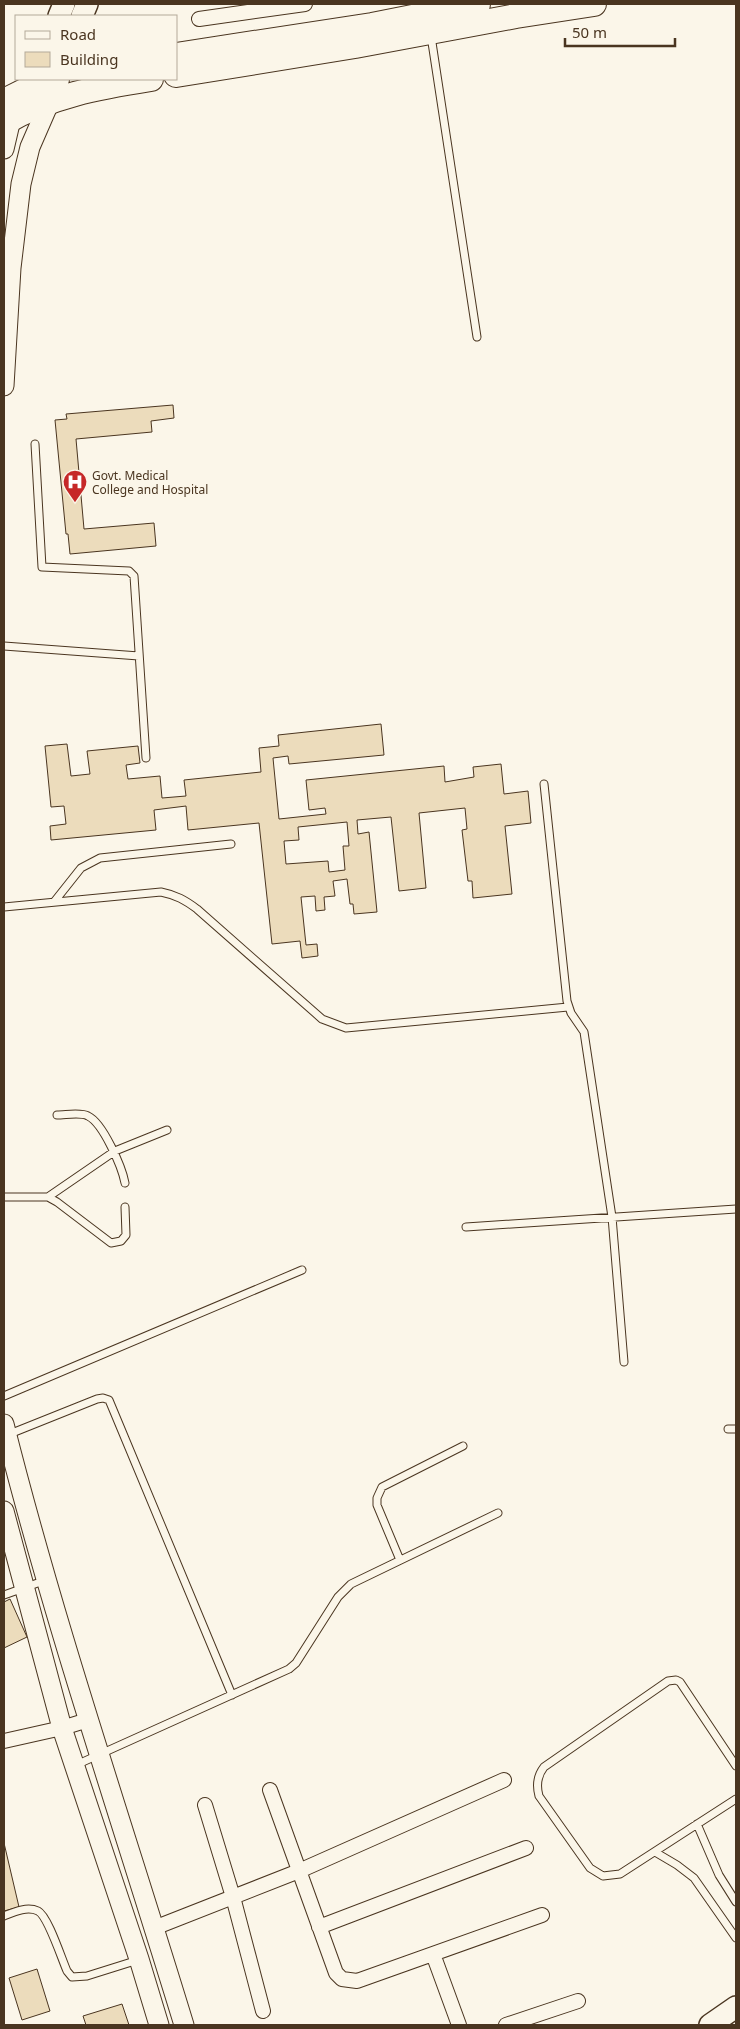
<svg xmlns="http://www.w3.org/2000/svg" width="740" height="2029" font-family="'Noto Sans',sans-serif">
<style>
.building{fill:#ecdcbc;stroke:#4a3520;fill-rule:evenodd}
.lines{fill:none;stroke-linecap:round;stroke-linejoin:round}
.lane-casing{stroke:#4a3520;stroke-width:9}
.street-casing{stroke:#4a3520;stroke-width:16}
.secondary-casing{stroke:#4a3520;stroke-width:21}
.primary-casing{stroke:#4a3520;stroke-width:24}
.highway-casing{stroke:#4a3520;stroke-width:26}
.lane{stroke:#fbf6e9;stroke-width:7}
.street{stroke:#fbf6e9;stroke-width:14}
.secondary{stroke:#fbf6e9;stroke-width:19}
.primary{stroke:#fbf6e9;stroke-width:21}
.highway{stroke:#fbf6e9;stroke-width:24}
.labels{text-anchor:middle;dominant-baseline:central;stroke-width:4;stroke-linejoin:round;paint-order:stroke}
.poi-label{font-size:12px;fill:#4a3520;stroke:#fbf6e9;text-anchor:start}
</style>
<rect width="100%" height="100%" fill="#fbf6e9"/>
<path class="building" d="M173 405 174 418 151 421 152 432 76 439 84 529 154 523 156 546 70 554 68 534H66L55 420 67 419 66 414Z
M381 724 384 755 289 764 288 756 273 758 279 819 326 814 325 808 309 810 306 780 444 766 445 782 474 777 473 767 501 764 504 794 528 791 531 823 505 826 512 894 473 898 472 881H468L462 830 467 829 465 808 419 813 426 888 399 891 391 817 357 820 358 834 369 832 377 912 354 914 353 904H350L347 879 333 881 335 896 324 897 325 910 316 911 315 896 301 897 306 945 317 944 318 956 302 958 300 941 272 944 259 823 188 830 186 806 154 810 156 830 51 840 50 826 66 824 64 806 51 807 45 746 67 744 71 776 90 774 87 751 138 746 140 763 126 765 128 779 160 776 162 798 186 796 184 780 261 772 259 748 279 746 278 735ZM347 822 349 846H343L345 870 329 872 328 861 286 864 284 841 299 840 298 827Z
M10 1599 27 1637 4 1648V1602Z
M4 1843 19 1907 4 1911Z
M37 1969 50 2011 22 2020 9 1978Z
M122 2004 129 2025H86L83 2016Z"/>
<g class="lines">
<defs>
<path id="lane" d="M431 36 477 337
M35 444 42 567 129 571 134 576 146 758
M4 646 139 656
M544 784 567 1001 571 1013 584 1032 612 1217 624 1362
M54 902 81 868 100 858 231 844
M4 907 161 892C176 895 185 900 197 909L322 1019 346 1028 568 1007
M57 1115C66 1115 81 1112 88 1116 103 1123 122 1167 125 1183
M4 1197H48L57 1202 111 1243 121 1241 126 1235 125 1207
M48 1197 115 1151 167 1130
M466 1227 736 1209
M4 1396 302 1270
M728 1429H736
M7 1435 97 1399 103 1398 109 1400 232 1695
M400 1560 377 1505V1498L382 1487 463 1446
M4 1595 46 1580
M76 1765 289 1669 296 1663 338 1597 351 1584 498 1513
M736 1766 680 1682 676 1680 668 1681 544 1767C537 1776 536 1785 539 1796L590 1868 603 1876 620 1874 736 1799
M697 1824 719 1875 736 1902
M655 1852 677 1865 694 1878 736 1938
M4 1916C14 1912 27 1906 38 1911 48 1916 62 1960 67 1971L72 1977 87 1976 138 1960"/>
<path id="street" d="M199 19 305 4
M4 1741 62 1728 88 1720
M270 1790 336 1973 342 1979 357 1981 542 1915
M205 1805 233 1897 263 2011
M319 1927 526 1848
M154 1928 299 1871 504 1780
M433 1954 459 2025
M506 2025 578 2001"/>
<path id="secondary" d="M4 149 11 119
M4 386 11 268 21 184 30 147 50 101
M4 1424C55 1627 123 1825 184 2025
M4 1511 62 1728 139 1959 159 2025"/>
<path id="primary" d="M59 16 64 4
M82 16 87 4
M710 2025 736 2007"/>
<path id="highway" d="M176 55 372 25 478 4
M176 75 355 46 516 16 594 4
M4 101 32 87 57 79
M4 123C49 96 100 87 151 79"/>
</defs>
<use href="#lane" class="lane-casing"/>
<use href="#street" class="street-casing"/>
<use href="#secondary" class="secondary-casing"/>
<use href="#primary" class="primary-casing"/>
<use href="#highway" class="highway-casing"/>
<use href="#lane" class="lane"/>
<use href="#street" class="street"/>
<use href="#secondary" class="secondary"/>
<use href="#primary" class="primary"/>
<use href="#highway" class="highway"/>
</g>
<defs>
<symbol id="hospital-pin" viewBox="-11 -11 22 30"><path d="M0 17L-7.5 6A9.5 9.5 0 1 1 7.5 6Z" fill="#c62828" stroke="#fbf6e9"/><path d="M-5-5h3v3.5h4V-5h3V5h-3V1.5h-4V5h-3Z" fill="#fff"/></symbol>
</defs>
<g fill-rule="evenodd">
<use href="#hospital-pin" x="61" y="468" width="28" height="38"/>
</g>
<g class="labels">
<g class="poi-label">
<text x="92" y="475">Govt. Medical<tspan x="92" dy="14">College and Hospital</tspan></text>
</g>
</g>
<rect width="740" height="2029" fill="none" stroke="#4a3520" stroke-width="10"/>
<rect x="15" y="15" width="162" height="65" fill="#fbf6e9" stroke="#b4a999"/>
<rect x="25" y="31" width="25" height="8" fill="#fbf6e9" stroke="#b4a999"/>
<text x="60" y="40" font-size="15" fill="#4a3520">Road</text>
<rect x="25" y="52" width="25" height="15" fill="#ecdcbc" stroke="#b4a999"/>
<text x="60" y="65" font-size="15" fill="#4a3520">Building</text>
<path d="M565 38v8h110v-8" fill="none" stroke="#4a3520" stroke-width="2.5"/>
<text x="572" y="38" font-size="15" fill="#4a3520" stroke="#fbf6e9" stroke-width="4" paint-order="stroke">50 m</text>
</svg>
